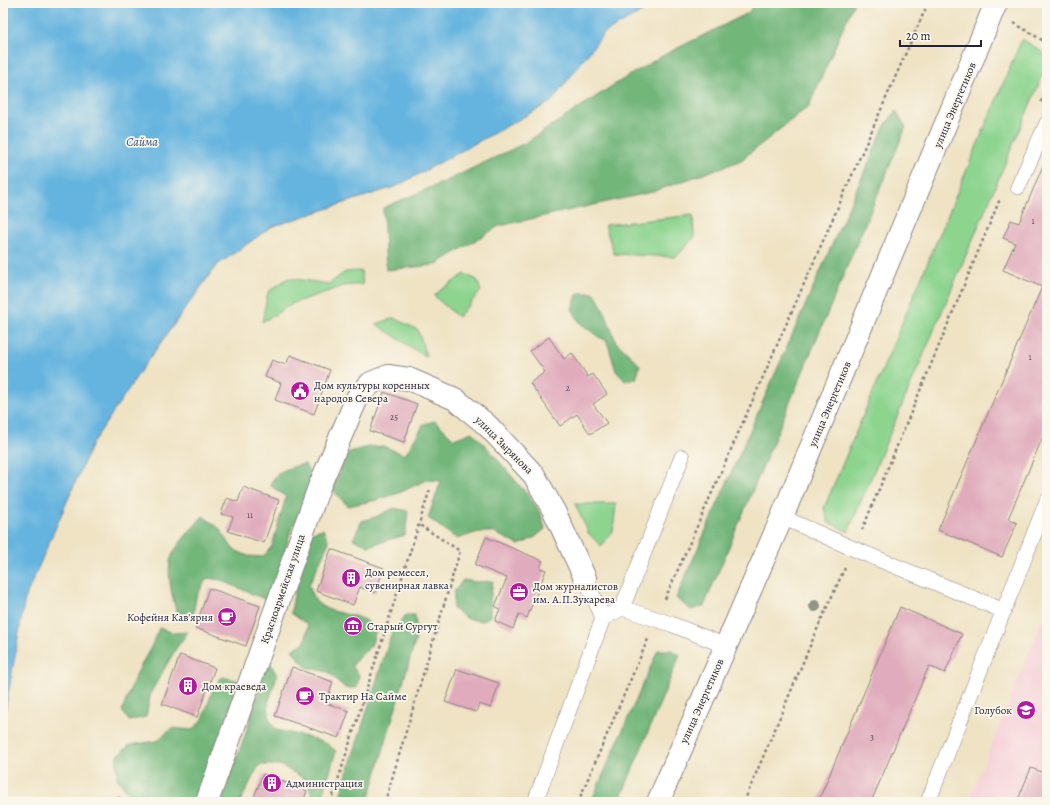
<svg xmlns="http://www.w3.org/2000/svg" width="1050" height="805" font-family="Alegreya,serif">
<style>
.built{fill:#f6cfd8}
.green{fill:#8dd48f;stroke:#587b65}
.forest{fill:#72b67a;stroke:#4a6c5a}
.water{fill:#65b4df;stroke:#446b8d}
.building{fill:#e0abbc}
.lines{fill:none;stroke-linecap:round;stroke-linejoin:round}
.lane-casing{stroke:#888280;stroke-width:16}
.street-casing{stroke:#888280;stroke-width:24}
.secondary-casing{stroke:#888280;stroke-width:24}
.path{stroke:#888280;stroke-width:2.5;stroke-dasharray:3 3;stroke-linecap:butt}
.lane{stroke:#fff;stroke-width:15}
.street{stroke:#fff;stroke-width:22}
.secondary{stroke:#fff;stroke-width:22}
.tree{fill:#909686}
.labels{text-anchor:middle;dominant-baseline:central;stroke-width:3.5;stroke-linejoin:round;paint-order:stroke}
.number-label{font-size:9px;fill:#52445b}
.street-label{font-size:11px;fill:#22223b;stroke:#fbf7ec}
.poi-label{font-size:11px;fill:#22223b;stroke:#fbf7ec;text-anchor:start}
.water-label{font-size:12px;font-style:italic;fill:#395574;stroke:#fbf7ec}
</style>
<rect width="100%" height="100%" fill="#fbf7ec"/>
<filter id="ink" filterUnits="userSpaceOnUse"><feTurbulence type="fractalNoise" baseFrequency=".025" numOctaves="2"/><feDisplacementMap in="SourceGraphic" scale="8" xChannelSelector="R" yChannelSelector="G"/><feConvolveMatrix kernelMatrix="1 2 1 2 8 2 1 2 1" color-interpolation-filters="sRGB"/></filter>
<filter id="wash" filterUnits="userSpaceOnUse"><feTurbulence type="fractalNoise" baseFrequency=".012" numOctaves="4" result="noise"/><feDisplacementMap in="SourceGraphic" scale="16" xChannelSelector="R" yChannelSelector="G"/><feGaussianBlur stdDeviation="0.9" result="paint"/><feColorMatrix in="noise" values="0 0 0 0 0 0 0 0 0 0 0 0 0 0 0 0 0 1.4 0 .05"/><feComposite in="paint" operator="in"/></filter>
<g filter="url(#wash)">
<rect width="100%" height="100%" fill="#efe3c4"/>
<path class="built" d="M1047 609V802H968Z"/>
<path class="green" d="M1022 39 1047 55V65L848 532 828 522 824 508Z
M693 215 694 238 676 257 614 254 605 225Z
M361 271 363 284 344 286 296 302 262 322 268 292 288 278 329 284 345 272Z
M465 274 477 280 481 291 458 317 434 296 442 289Z
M394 318 418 330 426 356 418 352 376 324Z
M575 504H616L613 531 601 546 589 534Z"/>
<path class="forest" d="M756 3H854L809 106 740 161 652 192 499 226 435 265 386 270 383 208 446 181 527 142 612 86 662 56 748 13Z
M896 111 906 127 704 606 691 610 676 598 884 127Z
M578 293H595L606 315 616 342 640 365 636 379 625 381 616 371 607 341 597 336 580 323 572 309Z
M435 421 454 439 472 432C489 448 500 463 515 480 529 497 540 506 545 529L534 538 519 545 493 532H478L457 539 428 518 441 481 427 480 399 493 377 500 348 506 333 491 341 467 349 452 369 447 383 446 405 455 424 424Z
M305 464 312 478 307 498 291 530 271 601 254 595 221 580 207 578 196 597 193 616 177 614C173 599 167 578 170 562 172 548 194 527 203 516L219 528 233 549 248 556 263 557 272 546 286 497 270 485C276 470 291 467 305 464Z
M394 508 408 511 405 535 368 546 353 539 362 521 378 516Z
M323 529 329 542 309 585C311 589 311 594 313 597 327 620 362 608 376 630L371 646 358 658 352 666 359 675 357 688H345L328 672 306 667 292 650 305 642 308 625 291 613C295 584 302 560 312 532Z
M463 580 476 582 493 581 490 600V616L483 621 468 619 453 609 454 592Z
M406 615H415L417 635 368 802H338L393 629Z
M159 628 174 633 188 632 175 650 151 692 146 717 129 721 122 711 135 677 153 643Z
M658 650H671L680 655 619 802H591Z
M270 663 277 675 268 704 270 721 276 730 308 737 327 744 336 751 321 802H310L312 795 307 780 280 765H259L240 802H221L247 730 263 676Z
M221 677 237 680 236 693 223 731 213 748 207 769 196 790 194 802H152L128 793 117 778V756L130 745 157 741 172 728 192 730 203 719 212 692Z"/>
<path class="water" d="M3 3H658L604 33 551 102 397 186 271 227 216 266 141 370 92 444 25 598 3 724Z"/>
<g id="blocks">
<path class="building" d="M1047 156V427L1008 519 1017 523 1002 557 938 530 1042 287 1003 270 1015 243 1003 238 1011 220 1019 223Z
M549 337 564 359 572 353 588 377 593 374 607 394 593 404 607 423 590 434 577 414 560 426 530 383 545 372 530 351Z
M290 355 330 370 314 414 275 400 281 383 265 377 272 360 286 365Z
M384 392 417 404 404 442 370 431Z
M243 487 279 500 264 543 228 531 233 517 221 514 227 498 238 502Z
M486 537 543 561 540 568 546 570 527 618 519 614 513 629 495 621 500 609 495 606 507 578 475 565Z
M331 549 384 568 375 593 360 587 353 605 316 591Z
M209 588 260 606 246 646 195 628Z
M900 607 962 634 945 673 929 666 871 802H818Z
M180 655 215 668 197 717 162 704Z
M292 667 333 682 326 703 349 711 339 738 275 716Z
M457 669 499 683 491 708 479 704 476 712 445 702Z
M1031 768 1047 774V802H1017Z
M263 774 307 791 303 802H252Z
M118 797 131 802H116Z"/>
</g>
</g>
<g filter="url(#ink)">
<use href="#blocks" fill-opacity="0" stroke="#888280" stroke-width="1"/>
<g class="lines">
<defs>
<path id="lane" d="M1018 187 1047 123
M782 517 854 549 1004 611
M585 578 603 618
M622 608 671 624 726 646
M535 802 603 618 622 608 682 457
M928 802 1047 501"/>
<path id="street" d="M207 802 319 487 357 398 371 383 388 376 409 379 455 399 487 425 534 475 555 513 585 578"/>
<path id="secondary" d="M658 802 782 517 996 3"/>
</defs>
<use href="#lane" class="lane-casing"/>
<use href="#street" class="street-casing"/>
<use href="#secondary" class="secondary-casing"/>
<path class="path" d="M1014 23 1047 43
M1041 102 1047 87
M862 530 1000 199
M665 599 928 3
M331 802 430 489
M385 802 460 551 418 524
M578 802 648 639
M744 802 821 620 845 568"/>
<use href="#lane" class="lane"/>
<use href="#street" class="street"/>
<use href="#secondary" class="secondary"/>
</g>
<circle class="tree" cx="815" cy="606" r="6"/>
</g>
<defs>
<symbol id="civic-disc" viewBox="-11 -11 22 22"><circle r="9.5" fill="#b5179e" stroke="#fbf7ec"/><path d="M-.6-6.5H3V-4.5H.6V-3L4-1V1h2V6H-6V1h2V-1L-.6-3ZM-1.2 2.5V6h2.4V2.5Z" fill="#fff"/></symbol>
<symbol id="building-disc" viewBox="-11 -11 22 22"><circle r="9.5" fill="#b5179e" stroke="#fbf7ec"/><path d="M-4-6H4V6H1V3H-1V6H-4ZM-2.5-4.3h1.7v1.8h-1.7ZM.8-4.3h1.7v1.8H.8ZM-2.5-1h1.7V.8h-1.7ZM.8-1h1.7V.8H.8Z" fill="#fff"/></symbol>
<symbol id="office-disc" viewBox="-11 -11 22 22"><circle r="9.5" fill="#b5179e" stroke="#fbf7ec"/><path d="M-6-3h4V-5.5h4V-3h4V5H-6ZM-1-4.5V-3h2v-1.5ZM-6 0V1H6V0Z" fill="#fff"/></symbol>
<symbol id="cafe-disc" viewBox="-11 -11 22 22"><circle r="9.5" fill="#b5179e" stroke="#fbf7ec"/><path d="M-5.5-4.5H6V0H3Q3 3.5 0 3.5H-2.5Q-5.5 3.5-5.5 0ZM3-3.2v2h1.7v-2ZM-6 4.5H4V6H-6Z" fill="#fff"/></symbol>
<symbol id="museum-disc" viewBox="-11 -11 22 22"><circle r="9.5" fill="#b5179e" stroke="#fbf7ec"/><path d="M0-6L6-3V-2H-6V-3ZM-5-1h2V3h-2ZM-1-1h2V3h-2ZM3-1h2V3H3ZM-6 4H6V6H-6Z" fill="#fff"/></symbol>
<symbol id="school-disc" viewBox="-11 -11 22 22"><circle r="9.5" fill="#b5179e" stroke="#fbf7ec"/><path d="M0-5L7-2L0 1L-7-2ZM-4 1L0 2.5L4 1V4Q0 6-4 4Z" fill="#fff"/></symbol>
</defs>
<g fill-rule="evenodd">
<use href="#civic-disc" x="289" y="380" width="22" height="22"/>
<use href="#building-disc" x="340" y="567" width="22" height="22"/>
<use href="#office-disc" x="508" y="581" width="22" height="22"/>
<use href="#cafe-disc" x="216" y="606" width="22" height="22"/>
<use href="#museum-disc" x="342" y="615" width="22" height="22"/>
<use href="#building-disc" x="177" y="675" width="22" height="22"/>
<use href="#cafe-disc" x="294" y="685" width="22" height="22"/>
<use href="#school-disc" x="1015" y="699" width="22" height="22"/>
<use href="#building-disc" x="261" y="772" width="22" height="22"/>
</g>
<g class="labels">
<g class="number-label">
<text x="1033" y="221">1</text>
<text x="1030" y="357">1</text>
<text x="568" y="388">2</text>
<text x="394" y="417">25</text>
<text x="250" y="515">11</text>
<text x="872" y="737">3</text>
</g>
<g class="street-label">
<text transform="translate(955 105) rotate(-67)">улица Энергетиков</text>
<text transform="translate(830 404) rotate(-67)">улица Энергетиков</text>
<text transform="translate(504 445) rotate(45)">улица Зырянова</text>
<text transform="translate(283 589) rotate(-71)">Красноармейская улица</text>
<text transform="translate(702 701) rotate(-66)">улица Энергетиков</text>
</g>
<g class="poi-label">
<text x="314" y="385">Дом культуры коренных<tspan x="314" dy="13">народов Севера</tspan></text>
<text x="365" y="572">Дом ремесел,<tspan x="365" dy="13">сувенирная лавка</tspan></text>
<text x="533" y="586">Дом журналистов<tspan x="533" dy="13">им. А.П.Зукарева</tspan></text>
<text x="213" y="617" text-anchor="end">Кофейня Кав'ярня</text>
<text x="367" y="626">Старый Сургут</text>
<text x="202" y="686">Дом краеведа</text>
<text x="319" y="696">Трактир На Сайме</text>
<text x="1012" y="710" text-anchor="end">Голубок</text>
<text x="286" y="783">Администрация</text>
</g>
<g class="water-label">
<text x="142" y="142">Сайма</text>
</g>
</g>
<rect width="1050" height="805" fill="none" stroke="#fbf7ec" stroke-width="16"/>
<path d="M900 40v6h81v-6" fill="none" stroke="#22223b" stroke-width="2"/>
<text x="906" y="40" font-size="12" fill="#22223b" stroke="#fbf7ec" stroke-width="3" paint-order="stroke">20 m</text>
</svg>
